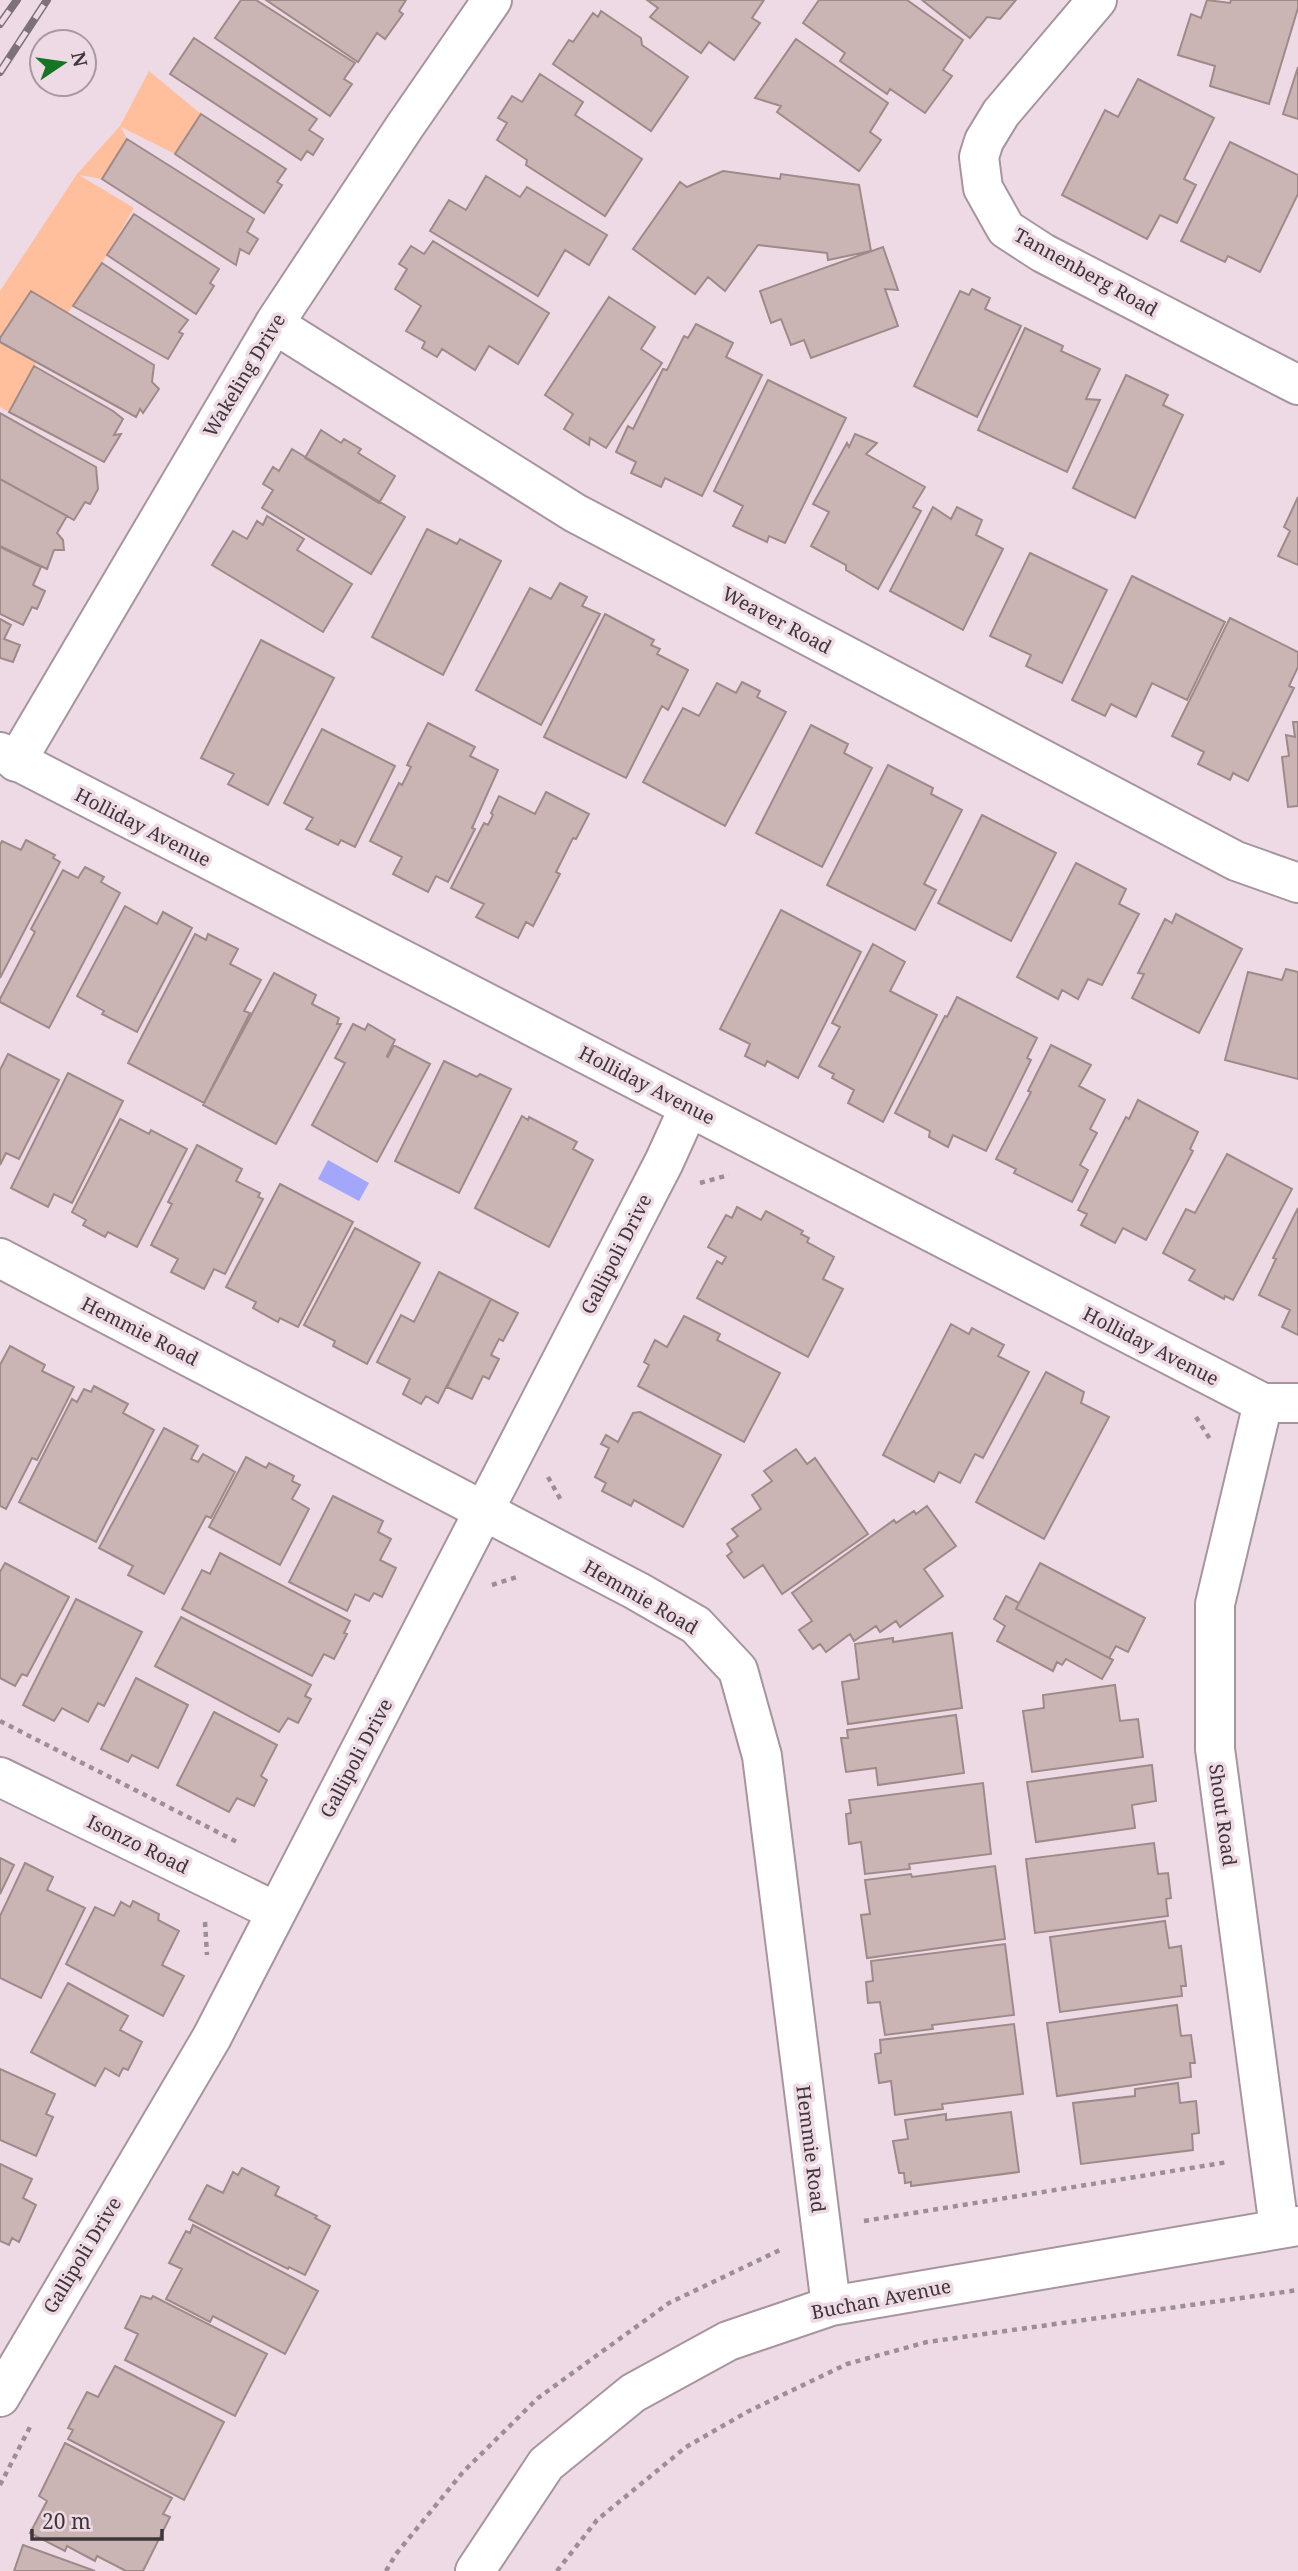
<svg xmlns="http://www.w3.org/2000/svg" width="1298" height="2571" font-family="'Noto Serif',serif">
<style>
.green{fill:#ffbf9d}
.water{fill:#a2a7fb}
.building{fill:#cab4b4;stroke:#9f8a8a;stroke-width:2}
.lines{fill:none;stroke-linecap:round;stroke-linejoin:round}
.minor-casing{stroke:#a7959e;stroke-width:42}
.path{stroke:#9c8e95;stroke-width:4.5;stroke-dasharray:5 5;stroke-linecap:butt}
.minor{stroke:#fff;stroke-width:38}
.rail-casing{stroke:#7e7178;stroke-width:8}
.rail{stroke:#eedae4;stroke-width:5;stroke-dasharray:16;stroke-linecap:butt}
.labels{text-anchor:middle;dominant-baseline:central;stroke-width:7;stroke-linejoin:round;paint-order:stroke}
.street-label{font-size:19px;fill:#3e363a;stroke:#eedae4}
</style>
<rect width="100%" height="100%" fill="#eedae4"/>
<path class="green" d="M149 71 201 114 175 154 121 127 127 139 102 179 79 175 134 208 107 255 68 313 31 291 0 338V291L77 174 120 126Z
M0 342 36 363 9 412 0 407Z"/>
<path class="water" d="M328 1160 369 1183 359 1201 318 1179Z"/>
<path class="building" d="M241 0H256L355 63 344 79 352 84 330 116 215 38Z
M266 0H406L399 11 403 14 385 39 377 33 358 62Z
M647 0H764L752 18 760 23 734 60 709 42 701 53 650 17 658 8Z
M819 0H907L963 40 943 70 952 76 925 113 890 89 887 94 840 61 845 53 803 23Z
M922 0H1016L1000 19 987 17 970 38Z
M1207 0 1230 3 1231 0H1298V8L1269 104 1210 86 1215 66 1178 55 1191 14 1201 18Z
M601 11 641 38 642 45 688 77 651 131 553 64 569 40 573 42 593 13 598 17Z
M194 38 317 119 309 130 323 139 313 155 307 151 301 160 170 74Z
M796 39 888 103 870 132 881 140 859 171 777 112 781 106 755 98Z
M1298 67V119L1283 114Z
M540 74 583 102 575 115 642 159 605 216 526 165 527 160 497 140 507 123 498 118 512 96 522 102Z
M1138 79 1214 118 1184 179 1196 185 1177 223 1160 215 1147 239 1062 195 1105 110 1118 117Z
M201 114 286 169 277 182 282 185 264 213 175 154Z
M127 139 254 219 247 232 258 239 249 254 240 249 236 265 102 179Z
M1230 142 1298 175V194L1260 272 1228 256 1225 262 1181 241Z
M723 171 780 179 781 174 859 185 871 251 828 260 827 253 758 245 725 291 708 277 695 294 633 249 680 182 687 187Z
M486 176 520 197 527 187 607 235 589 265 565 250 538 296 430 231 449 200 466 210Z
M134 214 219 269 210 283 214 286 196 314 107 255Z
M433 241 549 313 518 364 489 346 475 370 442 349 437 357 422 348 425 342 406 331 421 306 395 289 407 269 399 264 411 246 424 254Z
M883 247 898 290 885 289 898 326 811 358 804 340 791 345 781 319 771 323 760 291Z
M102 263 188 320 179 332 183 334 168 359 73 306Z
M972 289 990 298 985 309 1021 326 977 417 914 386 960 291 969 295Z
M31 291 154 365 152 382 159 389 143 413 140 409 136 417 0 342V338Z
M609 297 655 327 641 349 662 363 606 448 590 438 589 445 564 429 573 414 545 395Z
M696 324 733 343 726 357 762 375 702 496 665 478 661 487 631 473 636 462 616 452 628 426 633 429 663 369 667 370 684 336 688 338Z
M1025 328 1063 346 1061 351 1100 369 1086 399 1100 400 1067 472 978 430Z
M34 366 113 411 123 419 114 435 121 434 104 462 9 412Z
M1126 375 1168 395 1163 405 1183 415 1135 518 1073 488Z
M768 380 846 418 785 543 769 536 767 542 733 526 743 506 714 491Z
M0 413 96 467 98 489 90 504 85 502 74 520 0 479Z
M321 430 341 443 344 439 361 449 358 453 395 476 379 503 305 458Z
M855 434 877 443 866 454 925 487 913 507 921 511 878 589 846 570V565L811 546 829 512 813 504 847 443 849 447Z
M292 449 405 517 371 574 262 508 273 490 263 484 273 467 279 471Z
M0 479 67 516 57 533 63 540 64 550H54L47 569 0 546Z
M1298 497V565L1278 556 1290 531 1284 527Z
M933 507 951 519 957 507 982 520 976 535 1003 549 963 630 890 591Z
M267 516 304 539 297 550 352 584 323 632 212 565 233 531 247 539 257 521 263 525Z
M427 529 457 544 460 539 501 561 443 675 372 637Z
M0 547 41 567 33 585 45 591 37 609 32 607 23 625 0 614Z
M1030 553 1107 590 1062 683 1026 666 1031 655 990 636Z
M1132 576 1225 622 1187 700 1152 683 1136 717 1111 704 1105 716 1072 700Z
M560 583 587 597 582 606 600 614 541 725 476 690 530 588 551 599Z
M605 614 654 640 651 645 660 649 657 654 688 670 668 710 662 706 626 778 544 737Z
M1230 618 1298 652V667L1289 686 1294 688 1248 781 1233 773 1230 780 1198 764 1204 752 1172 736Z
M0 619 11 625 4 639 20 645 13 662 0 658Z
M261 640 334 678 268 805 228 784 234 774 201 758Z
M742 682 760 691 757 697 786 712 725 826 643 782 683 708 699 716 717 683 736 693Z
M1293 722H1298V806L1288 807 1282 757 1289 756 1286 735 1295 737Z
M428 723 475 747 470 756 498 770 472 828 475 829 448 882 436 876 428 892 393 874 402 857 370 841 399 783 402 785 411 767 407 765Z
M811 725 848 744 844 753 872 768 822 867 756 833Z
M322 729 395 766 355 847 341 840 338 845 306 829 313 818 284 803Z
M888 765 933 788 931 794 962 810 924 884 936 890 915 930 827 885Z
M546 792 589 814 576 839 573 838 556 872 560 874 533 926 526 922 518 938 476 917 484 904 451 888 484 823 488 825 493 815 491 813 499 796 535 814Z
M982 815 1056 853 1011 941 938 903Z
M26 840 55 855 53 858 60 862 0 978V845L2 841 21 850Z
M1076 863 1126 889 1119 904 1139 914 1102 985 1088 979 1078 999 1062 990 1058 999 1017 977Z
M85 867 104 877 101 882 120 893 49 1028 0 1002V999L35 932 31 929 63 870 78 878Z
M125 906 157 924 163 912 192 928 137 1032 102 1014 104 1011 77 996Z
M781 910 861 952 798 1078 767 1061 765 1066 745 1056 750 1044 720 1029Z
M1176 914 1242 949 1199 1033 1132 998 1144 974 1138 973 1165 919 1172 923Z
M195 934 206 940 208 934 238 949 230 964 261 980 244 1011 250 1013 204 1103 128 1063Z
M873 944 905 962 890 991 937 1015 883 1122 848 1103 854 1090 832 1078 834 1074 819 1066 840 1027 832 1023Z
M1286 969 1298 972V1079L1225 1060 1248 972 1282 980Z
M274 973 316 995 312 1004 339 1018 337 1024H341L276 1144 203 1105Z
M957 997 1037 1038 1027 1058 1031 1060 986 1151 953 1135 948 1147 929 1137 930 1131 895 1113 945 1016 947 1017Z
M353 1024 365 1030 368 1024 395 1040 387 1056 388 1057 394 1045 430 1064 377 1162 312 1125 345 1063 335 1058Z
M1051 1045 1091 1065 1079 1086 1105 1100 1090 1129 1097 1133 1080 1165 1088 1170 1072 1202 1014 1173 1016 1169 996 1159 1031 1092 1028 1091Z
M8 1054 59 1080 19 1159 6 1153 0 1165V1070Z
M444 1061 477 1077 480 1074 511 1089 459 1193 395 1161Z
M68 1073 123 1101 72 1203 54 1194 48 1207 11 1188Z
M1138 1100 1198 1132 1190 1149 1193 1151 1146 1240 1123 1228 1115 1243 1081 1225 1087 1214 1078 1210 1126 1117 1129 1119Z
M522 1116 528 1120 529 1117 577 1142 573 1149 593 1160 549 1247 475 1208Z
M120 1119 149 1134 151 1130 187 1149 137 1247 108 1232 105 1237 83 1225 86 1220 72 1212Z
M197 1145 242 1169 236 1181 260 1193 258 1197 263 1199 225 1274 214 1269 204 1289 171 1272 178 1259 151 1245 172 1204 168 1202Z
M1227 1154 1292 1189 1233 1300 1225 1296 1224 1299 1189 1280 1195 1270 1163 1253 1186 1209 1195 1213Z
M280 1184 353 1222 298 1327 280 1318 278 1322 253 1308 256 1302 226 1287Z
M737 1207 761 1220 766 1211 803 1231 801 1234 809 1238 807 1242 834 1257 823 1279 843 1289 808 1357 697 1298 717 1261 722 1264 726 1257 708 1247 726 1215 732 1218Z
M1298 1208V1335L1282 1327 1290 1310 1259 1295 1276 1259 1273 1258Z
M355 1228 420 1263 367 1364 333 1346 335 1341 304 1325Z
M439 1272 491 1299 438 1403 426 1396 421 1404 403 1394 410 1379 377 1362 401 1315 414 1322Z
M491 1299 518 1313 503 1341 499 1339 491 1355 499 1359 489 1379 483 1376 472 1399 447 1387Z
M684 1316 720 1334 717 1340 780 1373 744 1442 638 1386 649 1365 644 1362 655 1340 667 1347Z
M951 1324 969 1334 972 1328 1004 1345 998 1356 1029 1372 983 1458 975 1454 960 1483 939 1472 934 1482 883 1455Z
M10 1346 45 1365 42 1371 74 1387 37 1460 32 1458 6 1509 0 1506V1365Z
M1046 1372 1084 1392 1081 1403 1109 1417 1044 1539 976 1502Z
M94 1386 128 1404 123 1413 154 1430 96 1542 19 1502 72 1399 77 1402 84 1389 91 1392Z
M640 1412 721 1455 683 1527 634 1500 631 1506 602 1491 606 1483 595 1477 609 1448 601 1444 606 1435 618 1442 633 1413Z
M164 1428 198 1446 191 1459 198 1462 203 1454 235 1472 211 1518 206 1516 164 1594 128 1575 133 1566 99 1548Z
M796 1449 807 1464 815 1458 868 1534 782 1594 763 1565 744 1578 727 1556 732 1552 727 1544 738 1536 732 1529 761 1509 752 1495 772 1481 764 1471Z
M246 1457 266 1468 269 1463 294 1476 292 1481 300 1485 292 1499 309 1509 280 1565 209 1527Z
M333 1496 383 1521 378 1532 391 1539 380 1560 396 1568 382 1597 374 1593 369 1601 355 1594 347 1611 289 1582Z
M927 1506 956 1546 924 1569 943 1596 900 1627 896 1621 880 1632 876 1626 854 1641 850 1634 826 1652 820 1644 813 1649 799 1630 812 1621 792 1593 894 1520 896 1523 914 1511 916 1514Z
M220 1553 350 1621 344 1633 347 1634 334 1659 324 1654 312 1676 182 1609 202 1570 210 1574Z
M5 1563 69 1597 27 1676 22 1674 15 1686 0 1678V1572Z
M1040 1563 1145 1618 1128 1652 1116 1646 1109 1658 1016 1609Z
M1006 1596 1019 1603 1016 1609 1113 1660 1102 1679 1066 1659 1062 1665 1057 1662 1053 1671 997 1641 1005 1626 994 1619Z
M76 1599 142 1632 104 1706 98 1703 88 1722 62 1708 54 1721 23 1705Z
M181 1617 311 1685 305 1696 311 1699 298 1723 288 1718 279 1732 155 1666Z
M952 1633 962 1708 848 1724 842 1682 859 1679 855 1644 893 1638V1642Z
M136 1678 188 1705 158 1768 132 1755 128 1762 101 1749Z
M1115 1685 1120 1721 1138 1719 1143 1757 1032 1772 1023 1711 1044 1708 1043 1695Z
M214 1712 277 1745 261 1776 267 1780 254 1806 237 1798 229 1812 177 1785Z
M956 1715 964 1773 878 1785 876 1768 846 1772 841 1738H848L847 1730Z
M1152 1765 1156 1801 1132 1805 1135 1828 1036 1842 1027 1782Z
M983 1783 991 1854 909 1864 910 1869 865 1874 861 1842 849 1844 846 1814 851 1813 849 1800Z
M1154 1843 1158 1874 1168 1873 1171 1898 1166 1899 1168 1916 1035 1933 1026 1859Z
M0 1858 14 1865 0 1894Z
M25 1863 53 1877 47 1890 85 1908 41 1998 0 1978V1916Z
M995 1866 1005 1939 867 1958 861 1915 870 1914 865 1880 911 1874 912 1877Z
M133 1901 159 1914 158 1920 179 1931 162 1965 184 1976 163 2016 66 1964 95 1907 114 1916 121 1902 130 1907Z
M1165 1921 1169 1948 1181 1946 1186 1986H1181L1182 1996 1060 2012 1050 1937Z
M1005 1944 1014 2015 932 2025 933 2029 885 2035 880 2002 868 2003 866 1982 873 1981 871 1961Z
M68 1983 128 2016 120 2030 142 2042 128 2070 123 2068 119 2076 105 2068 95 2086 31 2052Z
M1177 2005 1181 2036 1191 2035 1195 2063H1190L1191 2077 1057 2096 1047 2023Z
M1014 2024 1023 2094 942 2104 943 2109 895 2115 891 2081 879 2083 875 2054 881 2053 880 2040Z
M0 2069 55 2094 46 2114 53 2117 36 2156 0 2140Z
M1178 2083 1180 2103 1196 2101 1199 2133 1192 2134 1193 2150 1081 2164 1073 2103 1135 2096V2089Z
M1011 2112 1019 2172 911 2186V2182L905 2183 904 2173H899L893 2141 908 2139 905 2120 946 2114V2120Z
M0 2164 32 2179 23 2198 36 2205 19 2242 12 2238 9 2245 0 2241Z
M242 2168 279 2187 275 2195 317 2216 315 2218 330 2226 305 2275 289 2267 288 2269 189 2219 207 2185 223 2193 233 2172 238 2175Z
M193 2225 318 2291 285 2354 213 2316 210 2322 166 2299 182 2269 169 2263 186 2231 190 2233Z
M141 2296 151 2299 153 2296 267 2354 235 2416 125 2360 138 2334 125 2328Z
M115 2366 224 2422 184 2500 68 2439 73 2430 68 2428 87 2392 98 2397Z
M65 2443 172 2498 163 2514 170 2517 143 2571H126L97 2556 95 2561 67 2546 65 2551 30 2533 47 2501 39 2496Z
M23 2545 95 2571H14Z"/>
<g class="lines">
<defs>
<path id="minor" d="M1097 0 1001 113 984 141 979 157 983 188 1006 229 1043 253 1298 385
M274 324 575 513 1236 861 1298 883
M0 752 1263 1403H1298
M16 762 276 321 405 126 492 0
M0 1258 637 1591 696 1625 738 1670 762 1756 831 2306
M1263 1403 1215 1604V1749L1279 2228
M0 1777 275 1911
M0 2397 212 2037 664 1162 689 1107
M475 2571 546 2464 633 2393 728 2341 831 2306 1298 2226"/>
</defs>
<use href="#minor" class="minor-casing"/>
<path class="path" d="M700 1183 729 1175
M1196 1417 1210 1439
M548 1477 562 1502
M492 1585 520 1576
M0 1721 239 1843
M205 1922 207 1955
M864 2221 1228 2162
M0 2485 30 2427
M386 2571 396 2554 463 2472 538 2398 669 2303 780 2250V2246
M557 2571 597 2520 686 2447 747 2412 847 2364 927 2342 1298 2290"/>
<use href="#minor" class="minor"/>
<defs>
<path id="rail" d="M0 24 17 0
M0 72 47 0"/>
</defs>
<use href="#rail" class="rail-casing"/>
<use href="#rail" class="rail"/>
</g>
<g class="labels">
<g class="street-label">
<text transform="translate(1086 272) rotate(29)">Tannenberg Road</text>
<text transform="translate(244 375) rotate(-59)">Wakeling Drive</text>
<text transform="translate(777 620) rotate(28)">Weaver Road</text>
<text transform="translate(143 827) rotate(27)">Holliday Avenue</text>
<text transform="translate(647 1085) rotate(27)">Holliday Avenue</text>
<text transform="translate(616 1254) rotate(-63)">Gallipoli Drive</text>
<text transform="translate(140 1331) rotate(27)">Hemmie Road</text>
<text transform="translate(1151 1346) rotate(27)">Holliday Avenue</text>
<text transform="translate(641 1597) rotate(30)">Hemmie Road</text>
<text transform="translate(356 1758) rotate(-62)">Gallipoli Drive</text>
<text transform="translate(1223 1815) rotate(82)">Shout Road</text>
<text transform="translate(138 1844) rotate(26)">Isonzo Road</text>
<text transform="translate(811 2149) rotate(83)">Hemmie Road</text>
<text transform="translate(82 2255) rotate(-59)">Gallipoli Drive</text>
<text transform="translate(881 2299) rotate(-11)">Buchan Avenue</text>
</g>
</g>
<g transform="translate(63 63) rotate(77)"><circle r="33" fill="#eedae4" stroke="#a898a0" stroke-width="2"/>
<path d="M0-5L12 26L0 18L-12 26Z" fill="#177422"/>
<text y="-10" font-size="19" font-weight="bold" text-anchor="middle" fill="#3e363a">N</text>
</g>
<path d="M32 2529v10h130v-10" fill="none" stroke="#3e363a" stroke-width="3.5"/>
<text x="42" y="2529" font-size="21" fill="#3e363a" stroke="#eedae4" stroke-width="5" paint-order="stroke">20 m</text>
</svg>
